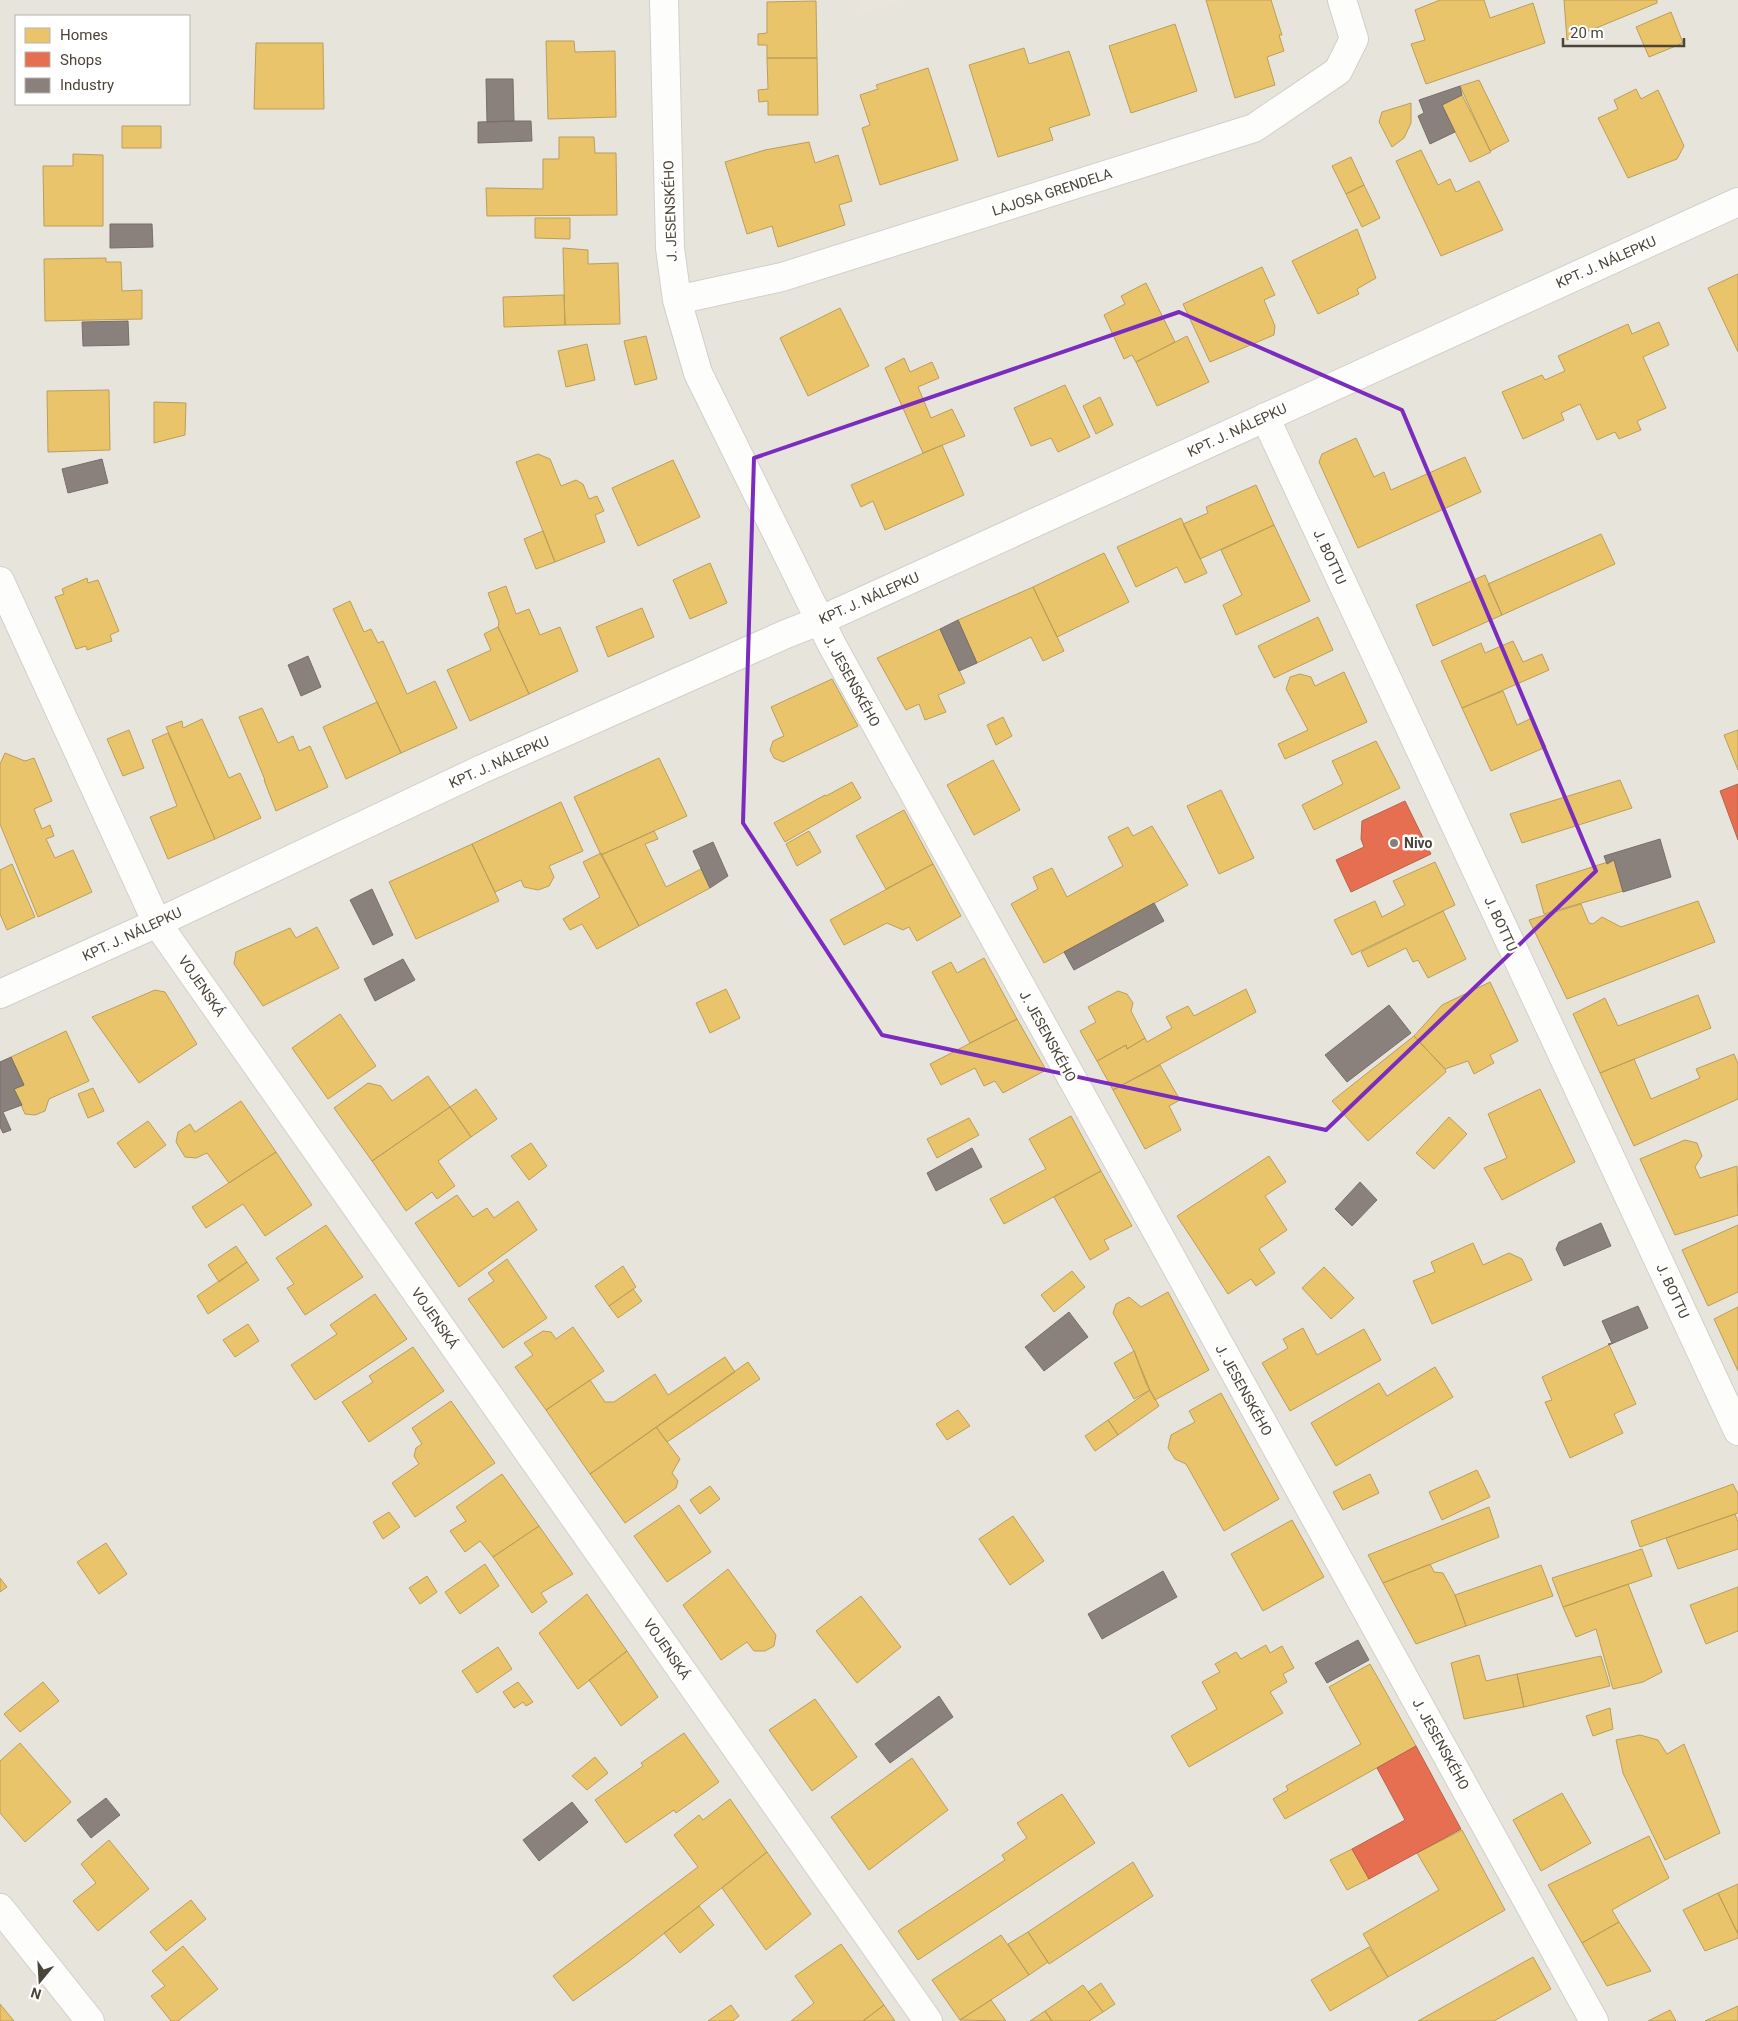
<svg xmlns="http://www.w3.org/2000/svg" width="1738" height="2021" font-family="Roboto,sans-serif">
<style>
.residential{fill:#e7e4dc;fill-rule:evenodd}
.education{fill:#eae5da}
.homes{fill:#e9c46a;stroke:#ba9e5b}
.shops{fill:#e76f51;stroke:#b8624a}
.industry{fill:#8a817c;stroke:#776f68}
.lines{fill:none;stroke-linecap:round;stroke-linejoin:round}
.street-casing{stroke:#d2d0cb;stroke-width:30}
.street{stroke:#fdfdfc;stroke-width:28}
.marked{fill:none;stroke:#7b2cbf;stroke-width:4;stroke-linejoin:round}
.poi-dot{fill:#868178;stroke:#fff;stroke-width:2}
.labels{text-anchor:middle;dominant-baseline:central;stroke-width:5;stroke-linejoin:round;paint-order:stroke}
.street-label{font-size:14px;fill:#4b4439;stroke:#fff}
.poi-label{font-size:14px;font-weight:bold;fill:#4b4439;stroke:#fff;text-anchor:start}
</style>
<rect width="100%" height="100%" fill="#f4f2ee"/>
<path class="residential" d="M0 0H1738V2021H0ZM16 16H189V104H16Z"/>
<path class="education" d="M858 0H905L858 15Z"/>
<path class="homes" d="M1206 0H1271L1282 35H1279L1284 51 1267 57 1275 85 1235 98Z
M1440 0H1484L1490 18 1533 3 1545 43 1426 84 1411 44 1425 40 1415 10Z
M1564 0H1657V3L1567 40Z
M816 1 817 58H767V45H758V34L767 33V2Z
M1671 12 1683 43 1649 57 1636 27Z
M1175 24 1197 91 1131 113 1109 46Z
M546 41H574L575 52 615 51 616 117 548 119Z
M256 43H323L324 109H254Z
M1024 48 1029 64 1069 51 1090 115 1049 128 1053 140 998 157 969 65Z
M767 58H817L818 115H768V101L759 102 758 90 768 89Z
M928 68 958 160 880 185 862 128 870 125 860 95 878 89 876 85Z
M1479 80 1509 141 1490 151 1460 86Z
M1636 89 1641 99 1658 90 1684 146 1677 159 1628 178 1598 118 1618 109 1614 100Z
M1462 95 1491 152 1470 162 1442 105Z
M1411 103V123L1404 138 1392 147 1379 122 1382 112Z
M122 126H161V148H122Z
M559 137H594L595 153H616L617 215 487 216 486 188 543 189V159H559Z
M809 142 815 163 838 155 852 201 839 205 845 225 778 247 772 226 747 234 725 162 765 150Z
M1421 150 1438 185 1450 179 1456 192 1479 181 1503 230 1441 256 1396 161Z
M73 154 103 155V226H44L43 166H73Z
M1351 157 1364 185 1346 194 1332 166Z
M1364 185 1380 218 1362 227 1346 194Z
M535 218H570V239L535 238Z
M1357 229 1376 278 1357 289 1359 294 1318 314 1292 261Z
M563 248 588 250V264L618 263 620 324 565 325Z
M106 258V262H121L122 291 142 290V319L45 321 44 259Z
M1262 267 1275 295 1264 300 1275 326 1274 335 1210 362 1183 304Z
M1738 274V352L1708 288Z
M1146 283 1175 342 1136 362 1132 355 1124 359 1104 315 1125 304 1121 296Z
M564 295 565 325 504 327 503 297Z
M840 308 869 366 808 396 780 338Z
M1659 322 1669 345 1643 357 1666 408 1637 421 1641 430 1619 439 1615 432 1597 440 1580 404 1561 413 1564 420 1523 439 1502 392 1542 375 1545 380 1565 371 1558 356 1628 324 1632 334Z
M646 336 657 379 635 385 624 341Z
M1187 336 1209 382 1157 406 1136 362Z
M587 344 595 380 566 387 558 351Z
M904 358 910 372 932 362 939 378 918 387 931 418 952 409 965 436 923 453 885 368Z
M1065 385 1090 437 1058 452 1051 438 1031 446 1014 408Z
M109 390 110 450 48 452 47 391Z
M1100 397 1113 425 1096 434 1083 406Z
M154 402 186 403 185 435 154 443Z
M1356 438 1374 477 1384 472 1391 490 1465 457 1481 492 1358 548 1319 462 1322 454Z
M942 445 964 495 885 530 873 501 861 507 851 485Z
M538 454 550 459 561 486 576 480 583 484 589 499 597 496 604 511 595 515 605 542 555 562 516 462Z
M673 460 700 517 638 546 612 488Z
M1256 485 1274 525 1200 559 1183 524 1208 513 1206 507Z
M1181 518 1207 573 1185 583 1177 567 1136 587 1117 547Z
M1274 525 1310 601 1236 635 1223 605 1242 595 1221 550Z
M543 531 555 562 536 569 524 539Z
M1601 534 1615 564 1502 615 1488 584Z
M1104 553 1129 602 1057 637 1033 587Z
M710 563 727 603 690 619 673 580Z
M1485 575 1502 615 1433 646 1416 605Z
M87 578 88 583 98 580 119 631 110 635 112 641 87 650 86 646 76 649 55 597 64 594 62 589Z
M506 586 516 614 529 609 540 635 560 627 578 671 529 694 498 627 499 622 488 593Z
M1033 587 1064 651 1043 661 1031 637 977 663 958 620Z
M350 601 364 632 371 629 378 643 383 641 407 694 435 681 457 728 401 753 333 609Z
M642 608 654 637 608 657 596 627Z
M1318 617 1333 650 1274 678 1258 646Z
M498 627 529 694 470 721 447 670 491 650 484 634Z
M940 629 965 683 938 695 946 712 925 720 919 704 906 710 877 658Z
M1513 641 1523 662 1542 654 1549 670 1462 708 1441 661 1481 643 1485 653Z
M1344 672 1367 722 1285 759 1278 744 1308 730 1286 689 1290 677 1300 674 1311 677 1315 686Z
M832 679 858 726 783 762 774 758 770 750 773 741 784 736 771 707Z
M1503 691 1517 725 1532 718 1546 747 1491 771 1462 708Z
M377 702 401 753 346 779 323 727Z
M262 708 278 743 293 736 299 751 310 746 328 787 276 811 264 780H265L239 717Z
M1003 717 1012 736 996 745 987 725Z
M202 719 229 778 240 773 261 818 215 839 166 727 182 721 183 728Z
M129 730 144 768 123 776 107 739Z
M1738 730V770L1724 735Z
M168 733 215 839 168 859 150 817 177 806 152 740Z
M1376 741 1400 788 1314 830 1302 805 1343 784 1332 761Z
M5 753 25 761 34 758 52 801 34 809 42 829 50 825 54 836 46 839 55 858 73 850 92 892 38 917 0 824V764Z
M659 758 687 816 601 855 574 797Z
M993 760 1020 810 974 835 947 785Z
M1620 780 1632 808 1522 843 1510 814Z
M852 782 861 798 785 842 774 823 825 795 826 796Z
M1221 790 1254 858 1219 874 1187 806Z
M561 802 583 851 549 866 554 877 549 886 538 890 524 887 521 880 495 892 472 844Z
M904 810 933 864 886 889 856 836Z
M1152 826 1188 885 1044 963 1011 904 1038 889 1033 877 1052 868 1067 897 1123 866 1108 837 1128 827 1133 836Z
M654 831 658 839 645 844 666 887 701 869 710 888 639 926 601 855Z
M809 831 821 852 797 866 786 844Z
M472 844 499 901 416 939 389 882Z
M601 853 639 926 597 949 582 924 570 930 563 919 600 897 583 862Z
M1614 860 1623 891 1544 914 1536 885Z
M1435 862 1455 905 1352 955 1334 920 1375 901 1382 917 1405 905 1393 881Z
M12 864 35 917 7 930 0 914V870Z
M933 864 961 916 917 941 909 927 903 930 887 923 844 945 830 920Z
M1698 901 1715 942 1567 999 1529 920 1581 904 1589 923 1593 924 1602 917 1621 927Z
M1443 911 1466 959 1428 978 1418 960 1413 962 1406 948 1368 967 1361 952Z
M317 927 339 968 263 1006 234 964 236 952 290 928 296 938Z
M984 958 1017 1019 970 1043 932 972 951 962 957 973Z
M1490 982 1518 1041 1490 1055 1494 1063 1474 1074 1468 1061 1445 1069 1414 1036 1442 1005Z
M726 989 740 1018 710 1033 696 1003Z
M1246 989 1256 1012 1113 1090 1097 1061 1126 1045 1127 1049 1145 1038 1147 1042 1172 1028 1166 1017 1188 1006 1194 1016Z
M155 990 165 992 197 1044 139 1083 92 1017Z
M1118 991 1127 994 1133 1003 1131 1011 1145 1038 1127 1049 1126 1045 1097 1061 1080 1031 1096 1022 1088 1007Z
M1698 995 1711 1028 1600 1073 1573 1014 1605 998 1618 1026Z
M340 1014 376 1066 328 1099 292 1048Z
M1017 1019 1046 1070 1003 1093 995 1081 984 1086 975 1068 941 1085 930 1064Z
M66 1031 89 1081 49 1099 45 1111 35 1115 25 1114 14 1089 24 1085 11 1057Z
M1414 1036 1445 1069 1446 1072 1368 1141 1332 1101Z
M1734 1054 1738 1064V1099L1634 1146 1600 1073 1634 1059 1651 1099 1700 1078 1696 1069Z
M1160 1065 1180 1100 1169 1106 1181 1130 1145 1149 1113 1090Z
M428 1076 450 1107 372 1161 334 1108 368 1083 381 1086 392 1101Z
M93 1088 104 1111 88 1118 78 1094Z
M476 1089 497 1119 471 1137 450 1107Z
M1540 1089 1575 1162 1502 1200 1484 1168 1507 1158 1488 1114Z
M241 1101 276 1152 229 1183 207 1153 196 1158 185 1157 176 1142 178 1132 190 1124 195 1132Z
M450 1107 471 1137 438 1161 455 1186 437 1199 432 1192 406 1211 372 1161Z
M1071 1116 1101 1171 1004 1224 990 1199 1046 1169 1029 1139Z
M1449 1117 1467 1134 1434 1169 1416 1153Z
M969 1118 979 1135 937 1158 927 1139Z
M148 1121 166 1145 135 1168 117 1143Z
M1685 1140 1697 1143 1702 1156 1695 1167 1700 1178 1737 1166 1738 1215 1675 1235 1640 1159Z
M531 1143 547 1166 529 1180 511 1156Z
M276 1152 312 1205 265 1236 243 1204 206 1228 192 1207Z
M1269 1156 1286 1182 1265 1196 1287 1230 1259 1249 1275 1273 1256 1286 1251 1279 1228 1294 1177 1216Z
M1101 1171 1132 1226 1104 1240 1109 1249 1090 1260 1054 1197Z
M457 1195 473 1217 487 1208 494 1218 518 1201 537 1230 459 1287 415 1223Z
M326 1225 363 1277 305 1315 287 1288 294 1284 276 1258Z
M1738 1225V1292L1708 1306 1682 1250Z
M1473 1243 1483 1265 1509 1253 1522 1259 1532 1280 1432 1324 1413 1281 1435 1272 1431 1262Z
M236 1246 247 1262 219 1282 208 1265Z
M507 1259 547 1318 503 1348 468 1299 494 1281 488 1273Z
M247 1262 259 1280 208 1314 197 1296Z
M623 1266 636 1287 609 1306 595 1286Z
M1324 1267 1354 1298 1331 1319 1302 1288Z
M1072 1271 1085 1287 1054 1312 1041 1295Z
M633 1289 642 1301 618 1318 609 1306Z
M1168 1292 1209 1370 1155 1400 1146 1383 1134 1351 1113 1313 1116 1304 1129 1297 1141 1307Z
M375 1294 407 1339 315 1400 291 1365 337 1334 330 1325Z
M1738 1307V1371L1714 1319Z
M248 1324 259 1341 235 1357 223 1340Z
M573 1327 604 1371 546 1410 515 1367 533 1355 524 1343 543 1331 551 1332 556 1339Z
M1303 1328 1317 1355 1364 1329 1381 1360 1290 1411 1262 1363 1288 1348 1283 1339Z
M1609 1345 1636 1404 1614 1414 1623 1433 1570 1458 1545 1402 1552 1400 1542 1377Z
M413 1347 444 1391 369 1442 342 1402 373 1382 369 1376Z
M1134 1351 1150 1390 1134 1399 1114 1363Z
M725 1357 735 1372 590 1474 546 1410 590 1380 605 1402H614L655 1374 668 1395Z
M748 1362 760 1379 667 1442 656 1427Z
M1435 1367 1453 1397 1336 1466 1311 1423 1379 1383 1387 1396Z
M1150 1390 1159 1406 1118 1435 1108 1420Z
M1221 1393 1279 1499 1224 1531 1186 1464 1175 1459 1168 1448 1171 1435 1195 1422 1189 1411Z
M451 1401 495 1463 415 1517 392 1483 419 1464 414 1456 416 1448 422 1444 412 1428Z
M958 1410 970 1426 947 1440 936 1424Z
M1108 1420 1118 1435 1095 1451 1085 1436Z
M656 1427 680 1459 672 1473 678 1481 676 1488 625 1523 590 1474Z
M1477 1470 1490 1497 1442 1520 1429 1492Z
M502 1474 539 1526 493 1557 480 1541 465 1552 450 1531 466 1521 456 1507Z
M1370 1474 1379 1493 1343 1510 1333 1492Z
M1733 1484 1738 1494V1513L1640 1547 1631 1521Z
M710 1486 720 1499 700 1514 690 1500Z
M679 1505 711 1552 667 1582 634 1536Z
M1489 1507 1499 1537 1383 1583 1368 1555Z
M389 1512 400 1527 383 1539 373 1522Z
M1735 1514 1738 1522V1549L1678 1569 1666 1538Z
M1013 1516 1044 1561 1010 1585 979 1539Z
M1292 1520 1324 1577 1263 1611 1231 1554Z
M539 1526 573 1574 541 1593 547 1602 532 1613 493 1557Z
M106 1543 127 1574 99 1594 77 1562Z
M1642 1549 1652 1576 1563 1607 1552 1578Z
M485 1564 499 1586 460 1614 445 1592Z
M1430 1564 1434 1572 1443 1573 1455 1595 1466 1626 1416 1644 1383 1583Z
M1541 1565 1553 1596 1466 1626 1455 1595Z
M728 1569 776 1635 774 1646 765 1651H754L747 1642 721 1660 683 1605Z
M427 1576 437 1592 420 1604 409 1588Z
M0 1578 7 1587 0 1592Z
M1628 1584 1662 1672 1643 1682 1613 1689 1596 1629 1576 1637 1563 1607Z
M1738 1587V1631L1706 1644 1690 1605Z
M587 1594 627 1651 578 1689 539 1633Z
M861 1596 901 1647 857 1683 816 1631Z
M1266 1645 1270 1653 1282 1646 1294 1668 1283 1674 1287 1682 1270 1692 1283 1713 1189 1767 1171 1736 1217 1709 1202 1682 1220 1672 1215 1664 1236 1652 1241 1659Z
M498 1647 512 1669 477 1693 462 1671Z
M627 1651 658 1697 621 1726 589 1680Z
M1479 1655 1486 1681 1517 1674 1524 1707 1464 1719 1451 1663Z
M1601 1656 1610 1686 1524 1707 1517 1674Z
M1370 1664 1416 1746 1285 1819 1273 1799 1288 1790 1286 1786 1361 1744 1329 1687Z
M43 1682 59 1701 20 1732 4 1714Z
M518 1682 533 1702 526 1706 523 1702 514 1708 503 1692Z
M815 1699 857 1757 812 1791 769 1730Z
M1610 1708 1613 1729 1593 1736 1586 1716Z
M684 1733 719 1782 676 1813 674 1810 626 1843 595 1800 643 1766 641 1763Z
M1640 1735 1658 1740 1667 1754 1684 1744 1720 1833 1665 1860 1623 1773 1616 1740Z
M20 1743 71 1802 25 1842 0 1813V1761Z
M595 1757 608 1773 587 1790 572 1776Z
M912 1758 948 1810 869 1870 831 1817Z
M1562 1793 1591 1843 1541 1871 1513 1820Z
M1062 1794 1095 1843 918 1960 898 1931 1005 1860 1002 1855 1027 1838 1017 1823Z
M730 1799 767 1852 628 1962 573 2001 553 1976 698 1867 674 1835 699 1815 703 1820Z
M1462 1830 1505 1910 1388 1977 1363 1934 1439 1890 1417 1853Z
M1649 1836 1669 1878 1612 1910 1619 1922 1582 1943 1548 1885Z
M109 1840 149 1889 98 1931 73 1901 96 1883 81 1864Z
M1352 1849 1369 1879 1347 1890 1330 1860Z
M767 1852 811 1914 766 1950 722 1888Z
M1133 1862 1153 1896 1049 1964 1028 1932Z
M1738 1884V1934L1718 1893Z
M1718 1893 1738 1934V1938L1705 1951 1683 1910Z
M191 1900 206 1919 166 1951 150 1932Z
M699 1906 714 1925 680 1953 664 1933Z
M1619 1922 1651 1971 1607 1986 1582 1943Z
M1028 1932 1048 1962 1029 1975 1008 1944Z
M1001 1935 1029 1975 960 2020 932 1980Z
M841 1944 884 2005 863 2021H791L814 2003 795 1976Z
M183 1946 218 1989 178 2021H171L151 1996 165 1986 152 1971Z
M1369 1947 1388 1977 1330 2011 1311 1980Z
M1533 1957 1551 1989 1494 2021H1418Z
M1101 1983 1115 2004 1103 2012 1088 1992Z
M1083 1985 1103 2012 1089 2021H1052L1045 2011Z
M991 2000 1006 2021 960 2020Z
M0 2004 14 2021H0Z
M731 2005 739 2016 733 2021H708Z
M884 2005 895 2021H863Z
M1738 2006V2021H1705Z
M1670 2010 1676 2021H1648Z
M1045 2011 1052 2021H1030Z"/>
<path class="shops" d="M1738 784V840L1720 791Z
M1405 801 1431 854 1351 892 1336 860 1364 847 1361 839 1362 821Z
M1416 1746 1461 1829 1369 1879 1352 1849 1405 1820 1377 1768Z"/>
<path class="industry" d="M486 79H513L514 121 487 122Z
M1460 86 1462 95 1442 105 1455 132 1430 144 1418 116 1424 113 1419 100Z
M514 121H531L532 141 478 143V122Z
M110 224H152L153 247 110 248Z
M128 321 129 345 83 346 82 322Z
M102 459 108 483 68 493 62 469Z
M958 620 977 663 959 671 940 629Z
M308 656 321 687 301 696 288 665Z
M1660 839 1671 877 1623 892 1614 860 1607 864 1604 856Z
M713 842 728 876 710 888 693 851Z
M372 889 393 935 373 945 350 900Z
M1154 903 1164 921 1074 970 1064 952Z
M403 959 415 980 375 1001 364 979Z
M1389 1005 1411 1033 1347 1082 1325 1055Z
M11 1057 24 1085 14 1089 22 1105 3 1112 11 1130 3 1133 0 1127V1062Z
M972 1148 982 1167 936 1191 927 1173Z
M1360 1182 1377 1200 1352 1226 1335 1209Z
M1601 1223 1611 1246 1564 1266 1556 1249 1559 1242Z
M1638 1306 1648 1328 1609 1345 1608 1344 1612 1343 1602 1321Z
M1069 1312 1088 1337 1044 1371 1025 1347Z
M1163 1571 1177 1597 1102 1639 1088 1614Z
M1358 1640 1369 1660 1327 1683 1315 1663Z
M939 1696 953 1717 890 1763 875 1744Z
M106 1798 120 1815 91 1838 77 1820Z
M572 1802 588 1822 539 1861 523 1840Z"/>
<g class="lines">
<defs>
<path id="street" d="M664 0 670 248 677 300 698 373 832 645 1594 2021
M677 300 782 277 1254 128 1338 71 1354 39 1342 0
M1265 417 1738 1431
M0 581 157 923 928 2021
M0 994 157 923 482 769 786 634 819 621 1738 202
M0 1908 90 2021"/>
</defs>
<use href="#street" class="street-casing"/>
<use href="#street" class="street"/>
</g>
<path class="marked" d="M1179 312 1402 410 1596 871 1326 1130 882 1035 743 823 754 458Z"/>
<circle class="poi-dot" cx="1394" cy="843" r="5"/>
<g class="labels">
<g class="street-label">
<text transform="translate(1052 192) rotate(-18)">LAJOSA GRENDELA</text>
<text transform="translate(670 211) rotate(-92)">J. JESENSKÉHO</text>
<text transform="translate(1606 262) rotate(-24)">KPT. J. NÁLEPKU</text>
<text transform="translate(1237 430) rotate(-25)">KPT. J. NÁLEPKU</text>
<text transform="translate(1330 557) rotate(65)">J. BOTTU</text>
<text transform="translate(869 598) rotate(-24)">KPT. J. NÁLEPKU</text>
<text transform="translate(852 681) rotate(61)">J. JESENSKÉHO</text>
<text transform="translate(499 762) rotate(-24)">KPT. J. NÁLEPKU</text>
<text transform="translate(1501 924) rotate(65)">J. BOTTU</text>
<text transform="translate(132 934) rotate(-25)">KPT. J. NÁLEPKU</text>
<text transform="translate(202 986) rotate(55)">VOJENSKÁ</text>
<text transform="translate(1048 1036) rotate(61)">J. JESENSKÉHO</text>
<text transform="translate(1673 1291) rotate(65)">J. BOTTU</text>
<text transform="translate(435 1318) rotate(55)">VOJENSKÁ</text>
<text transform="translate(1244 1390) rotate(61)">J. JESENSKÉHO</text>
<text transform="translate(667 1649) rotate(55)">VOJENSKÁ</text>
<text transform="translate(1441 1744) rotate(61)">J. JESENSKÉHO</text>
</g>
<g class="poi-label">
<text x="1404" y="843">Nivo</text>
</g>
</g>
<rect x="15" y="15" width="175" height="90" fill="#ffffff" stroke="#b7b4b0"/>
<rect x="25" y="28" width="25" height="15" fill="#e9c46a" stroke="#b7b4b0"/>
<text x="60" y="40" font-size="15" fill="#4b4439">Homes</text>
<rect x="25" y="52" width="25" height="15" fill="#e76f51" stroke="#b7b4b0"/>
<text x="60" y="65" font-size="15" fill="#4b4439">Shops</text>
<rect x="25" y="78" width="25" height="15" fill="#8a817c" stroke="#b7b4b0"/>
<text x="60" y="90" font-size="15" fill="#4b4439">Industry</text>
<g transform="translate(40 1981) rotate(198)" stroke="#ffffff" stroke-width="4" paint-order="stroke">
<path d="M0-4L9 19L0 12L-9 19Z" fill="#4b4439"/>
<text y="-8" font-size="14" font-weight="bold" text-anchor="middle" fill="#4b4439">N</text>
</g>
<path d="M1563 38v8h121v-8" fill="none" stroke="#4b4439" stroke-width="2.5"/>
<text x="1570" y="38" font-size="15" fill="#4b4439" stroke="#ffffff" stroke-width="4" paint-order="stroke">20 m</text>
</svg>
